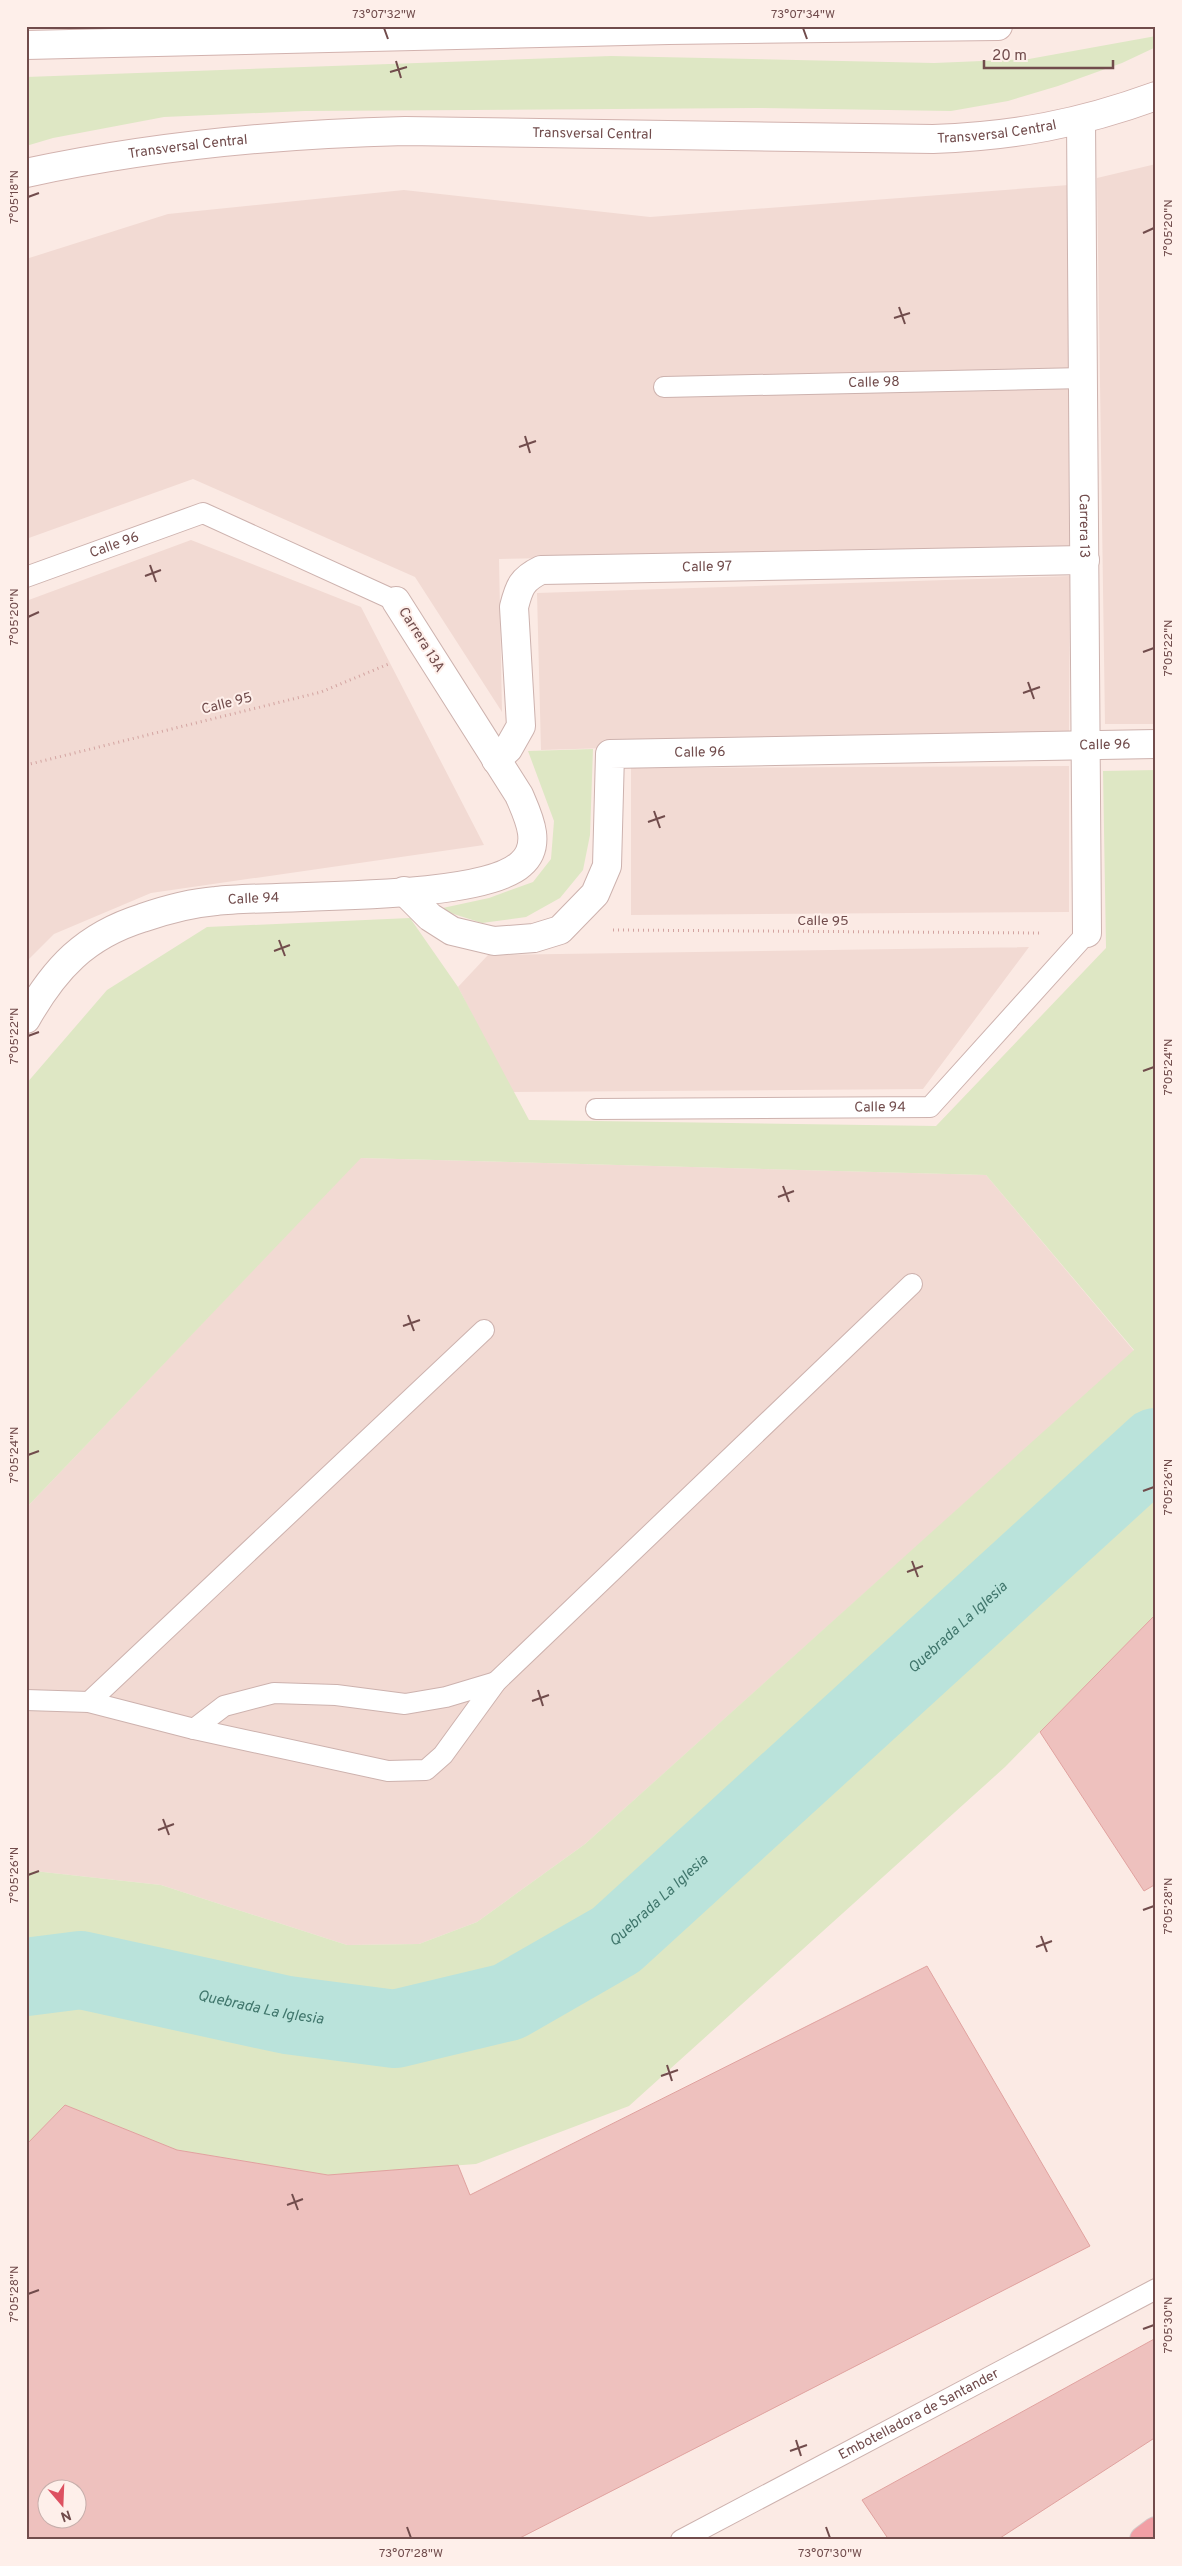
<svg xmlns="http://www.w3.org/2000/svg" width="1182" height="2566" font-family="Overpass,sans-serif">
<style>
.residential{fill:#f2dad3}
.green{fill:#dee7c4}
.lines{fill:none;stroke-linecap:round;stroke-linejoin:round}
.river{stroke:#bae3db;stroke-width:78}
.building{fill:#eec1be;stroke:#e0a29f;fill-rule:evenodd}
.lane-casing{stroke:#cdb2ae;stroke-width:22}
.street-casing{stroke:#cdb2ae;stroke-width:30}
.secondary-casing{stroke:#d2b2ae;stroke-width:30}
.highway-casing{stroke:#d4c9c9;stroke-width:30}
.path{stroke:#d3a4a1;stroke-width:3;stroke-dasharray:1 4;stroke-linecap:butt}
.lane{stroke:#fff;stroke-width:20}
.street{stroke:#fff;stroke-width:28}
.secondary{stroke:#fff;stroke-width:28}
.highway{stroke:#f19fa5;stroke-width:28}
.ticks{fill:none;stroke:#714c4c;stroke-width:2}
.labels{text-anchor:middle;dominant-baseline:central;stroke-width:4;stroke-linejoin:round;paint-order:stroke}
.street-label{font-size:14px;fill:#714c4c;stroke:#feefea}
.water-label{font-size:15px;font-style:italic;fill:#40766c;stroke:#feefea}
.neatline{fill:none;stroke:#714c4c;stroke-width:2}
.ticks-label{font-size:12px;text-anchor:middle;fill:#714c4c}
</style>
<rect width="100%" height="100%" fill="#fbeae4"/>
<path class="residential" d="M1156 164V724H1105L1097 178Z
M1069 185 1072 549 499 559 502 712 415 577 193 479 26 539V259L168 214 404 190 650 217Z
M191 540 361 607 484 845 151 893 54 934 26 962V601Z
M1070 576 1069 734 541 750 537 593Z
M1069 766V912L631 915V768Z
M1029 947 923 1089 512 1092 458 987 488 955Z
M360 1158 986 1175 1134 1351 585 1844 477 1922 419 1944 347 1945 161 1885 34 1871 26 1873V1508Z"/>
<path class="green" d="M1156 36V47L1122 63 1058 86 1008 101 951 111 756 108 305 111 164 117 53 138 26 146V77L611 56 934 63 1029 59Z
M593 749 590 835 583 870 560 898 526 917 482 923 438 909 489 898 533 882 551 859 554 821 528 751Z
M1156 770V1614L1005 1767 629 2106 476 2164 328 2175 177 2150 65 2105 26 2145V1873L34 1871 161 1885 347 1945 419 1944 477 1922 585 1844 1134 1350 986 1175 361 1158 26 1508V1084L107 990 207 927 410 918 458 987 529 1120 936 1126 1106 948 1103 771Z"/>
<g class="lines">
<path class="river" id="s1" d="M26 1977 81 1970 287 2015 395 2029 508 2002 616 1940 1156 1447"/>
</g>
<path class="building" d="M1156 1614V1884L1144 1891 1040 1732Z
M927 1966 1090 2246 516 2540H26V2145L65 2105 177 2150 328 2175 458 2165 470 2195ZM48 2488H78V2518H48Z
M1156 2338V2437L997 2540H889L862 2500Z"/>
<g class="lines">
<defs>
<g id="lane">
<path id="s2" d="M664 387 1084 378"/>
<path id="s3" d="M26 577 203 513 396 601"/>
<path id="s4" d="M596 1109 930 1107 1087 933"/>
<path d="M26 1700 89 1702 194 1729 388 1771 426 1770 443 1755 496 1682 912 1284"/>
<path d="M89 1702 484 1330"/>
<path d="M194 1729 224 1706 274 1693 336 1695 405 1704 446 1697 496 1682"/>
<path id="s5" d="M681 2540 1156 2289"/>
</g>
<g id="street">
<path id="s6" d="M1081 120 1087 933"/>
<path id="s7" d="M496 760 508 749 521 726 514 607C519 587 522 579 541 570L1085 560"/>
<path id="s8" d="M404 891 430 917 452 931 494 941 534 938 560 930 595 894 607 866 610 754 1156 744"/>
<path id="s9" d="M26 1019C55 968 85 936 142 918 165 910 192 903 216 901 279 894 480 902 521 864 543 845 528 816 519 795L396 601"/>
</g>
<g id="secondary">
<path d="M26 45 669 30 998 26"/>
<path id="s10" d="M26 173C151 146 277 134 405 131L933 139C1014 136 1079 124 1156 96"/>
</g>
<path id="highway" d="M1144 2540 1156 2531"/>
</defs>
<use href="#lane" class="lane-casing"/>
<use href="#street" class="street-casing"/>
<use href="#secondary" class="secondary-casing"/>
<use href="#highway" class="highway-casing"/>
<path class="path" d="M26 765 321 692 391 663
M613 930 1041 933"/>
<use href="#lane" class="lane"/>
<use href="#street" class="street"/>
<use href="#secondary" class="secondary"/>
<use href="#highway" class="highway"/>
</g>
<path class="ticks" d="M384 28 388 39M803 28 807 39M396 61 401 78M390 72 407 67M28 197 39 193M1143 233 1154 228M899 307 905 324M894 318 910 313M525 436 530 453M519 447 536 441M150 565 156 582M145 576 161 570M28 617 39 612M1143 652 1154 648M1028 682 1034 699M1023 693 1040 687M654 811 660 828M648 822 665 816M279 940 285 956M274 951 290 945M28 1036 39 1032M1143 1071 1154 1067M783 1186 789 1202M778 1197 794 1191M408 1315 414 1331M403 1326 420 1320M28 1455 39 1451M1143 1491 1154 1487M912 1561 918 1577M907 1572 923 1566M538 1690 543 1706M532 1701 549 1695M163 1819 169 1835M158 1830 174 1824M28 1875 39 1871M1143 1910 1154 1906M1041 1936 1047 1952M1036 1947 1052 1941M667 2065 672 2081M661 2076 678 2070M292 2194 298 2210M287 2205 303 2199M28 2294 39 2290M1143 2329 1154 2325M796 2440 801 2456M790 2451 807 2445M407 2527 411 2538M826 2527 830 2538"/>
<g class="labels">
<g class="street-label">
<text stroke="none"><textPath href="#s10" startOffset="974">Transversal Central</textPath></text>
<text stroke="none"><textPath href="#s10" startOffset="569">Transversal Central</textPath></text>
<text stroke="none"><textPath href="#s10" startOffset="164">Transversal Central</textPath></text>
<text stroke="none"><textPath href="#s2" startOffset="210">Calle 98</textPath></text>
<text stroke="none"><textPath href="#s6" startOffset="406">Carrera 13</textPath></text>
<text stroke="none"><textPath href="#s3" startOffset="94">Calle 96</textPath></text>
<text stroke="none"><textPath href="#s7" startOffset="376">Calle 97</textPath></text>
<text transform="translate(421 640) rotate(58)">Carrera 13A</text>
<text transform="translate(227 704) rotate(-14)">Calle 95</text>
<text stroke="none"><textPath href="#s8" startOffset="861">Calle 96</textPath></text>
<text stroke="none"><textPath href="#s8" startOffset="456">Calle 96</textPath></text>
<text stroke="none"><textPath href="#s9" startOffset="272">Calle 94</textPath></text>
<text x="823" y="921">Calle 95</text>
<text stroke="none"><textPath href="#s4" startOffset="284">Calle 94</textPath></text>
<text stroke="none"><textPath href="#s5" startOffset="269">Embotelladora de Santander</textPath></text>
</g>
<g class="water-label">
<text stroke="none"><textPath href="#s1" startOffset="1079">Quebrada La Iglesia</textPath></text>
<text stroke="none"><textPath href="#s1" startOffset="674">Quebrada La Iglesia</textPath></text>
<text stroke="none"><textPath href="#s1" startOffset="239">Quebrada La Iglesia</textPath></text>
</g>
</g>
<rect width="1182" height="2566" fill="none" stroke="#feefea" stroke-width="55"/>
<g transform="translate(62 2504) rotate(161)"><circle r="24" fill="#feefea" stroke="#c6aeab"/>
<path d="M0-4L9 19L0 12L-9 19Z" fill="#dd5161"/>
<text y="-8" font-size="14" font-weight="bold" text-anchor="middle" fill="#714c4c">N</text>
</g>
<path d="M984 60v8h129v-8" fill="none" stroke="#714c4c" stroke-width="2.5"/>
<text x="992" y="60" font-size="15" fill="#714c4c" stroke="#feefea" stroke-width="4" paint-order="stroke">20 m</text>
<rect x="28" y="28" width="1126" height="2510" class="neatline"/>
<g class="ticks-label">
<text x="384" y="18">73°07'32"W</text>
<text x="803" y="18">73°07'34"W</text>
<text transform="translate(14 197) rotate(-90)" y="4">7°05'18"N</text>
<text transform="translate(1168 228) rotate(-90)" y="4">7°05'20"N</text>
<text transform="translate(14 617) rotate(-90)" y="4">7°05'20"N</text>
<text transform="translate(1168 648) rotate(-90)" y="4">7°05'22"N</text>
<text transform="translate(14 1036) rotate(-90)" y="4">7°05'22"N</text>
<text transform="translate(1168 1067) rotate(-90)" y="4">7°05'24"N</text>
<text transform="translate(14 1455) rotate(-90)" y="4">7°05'24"N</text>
<text transform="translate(1168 1487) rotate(-90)" y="4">7°05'26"N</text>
<text transform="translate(14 1875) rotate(-90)" y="4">7°05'26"N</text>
<text transform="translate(1168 1906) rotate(-90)" y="4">7°05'28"N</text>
<text transform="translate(14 2294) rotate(-90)" y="4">7°05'28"N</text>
<text transform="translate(1168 2325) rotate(-90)" y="4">7°05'30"N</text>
<text x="411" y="2557">73°07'28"W</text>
<text x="830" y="2557">73°07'30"W</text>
</g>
</svg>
